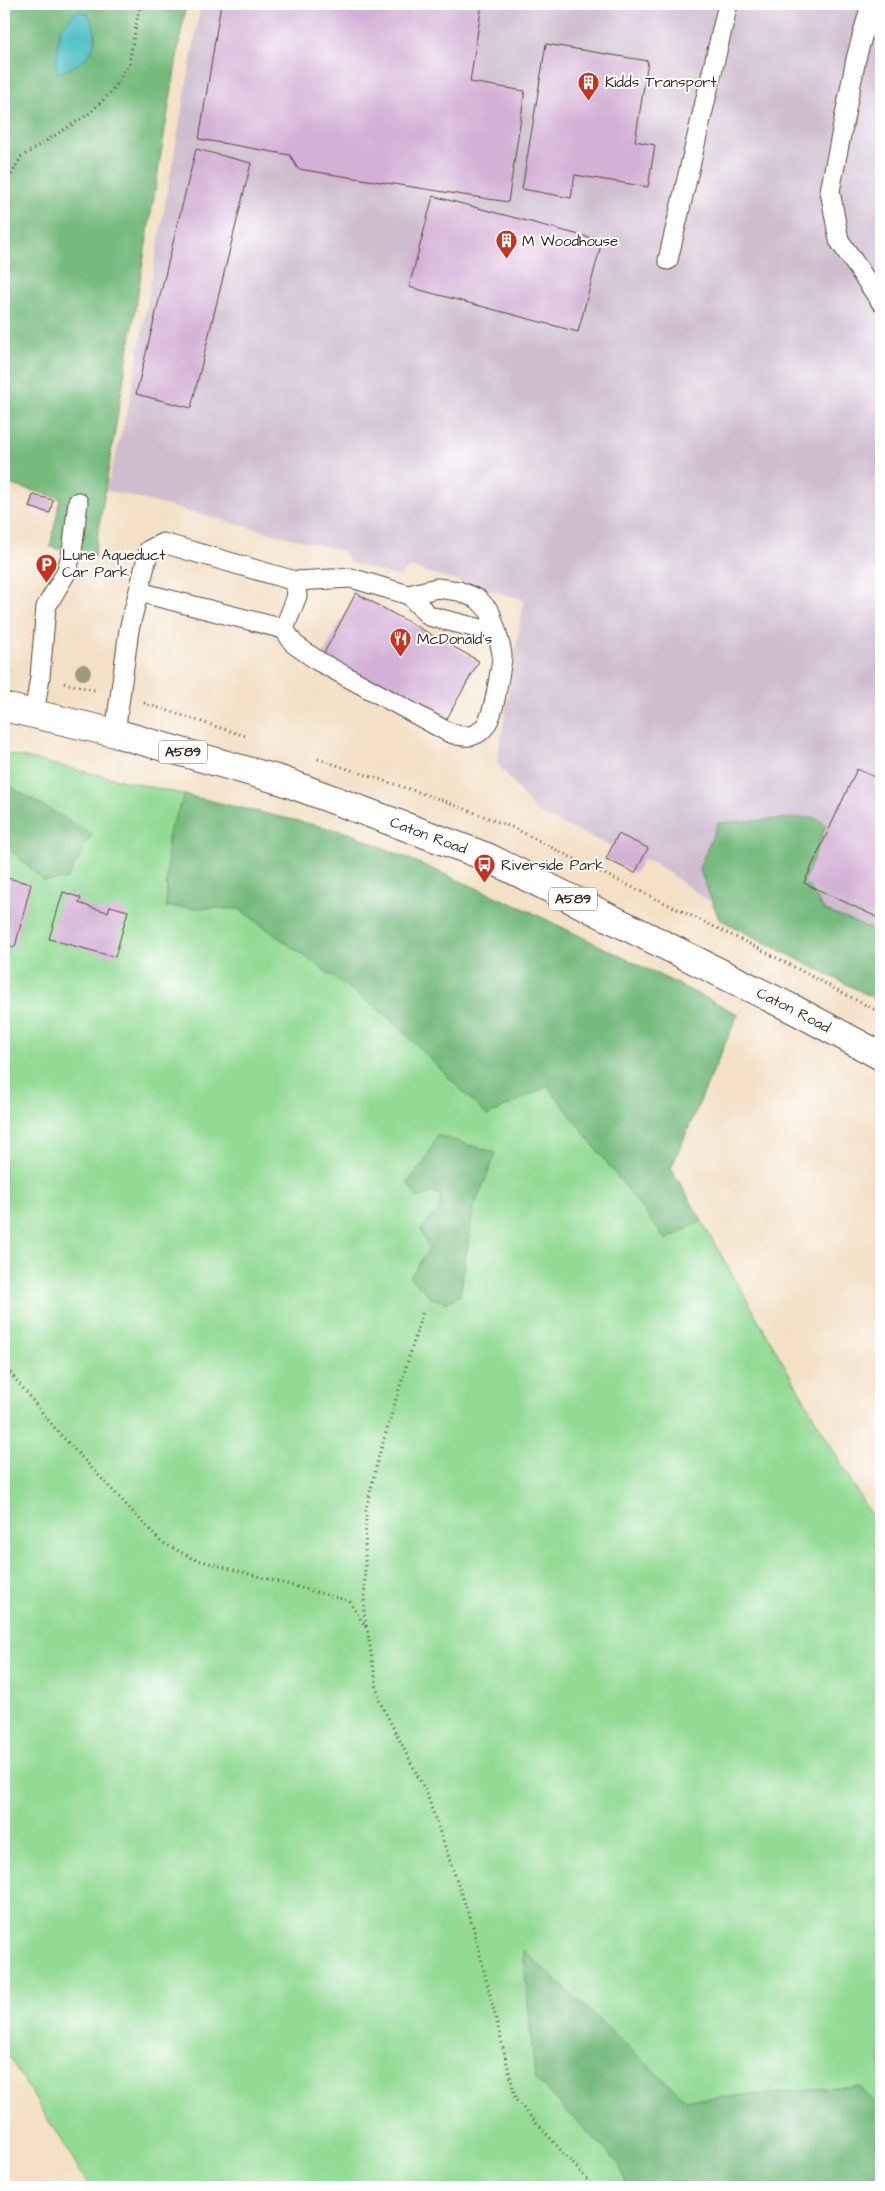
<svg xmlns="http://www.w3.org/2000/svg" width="885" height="2191" font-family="'Architects Daughter',sans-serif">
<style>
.industrial{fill:#cfbdcf}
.green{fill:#93da94;stroke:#678259}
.forest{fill:#76ba7e;stroke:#58724e}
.water{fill:#53c1c8;stroke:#477673}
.building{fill:#d3b0d5}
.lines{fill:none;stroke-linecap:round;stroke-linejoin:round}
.lane-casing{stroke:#574537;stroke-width:21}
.primary-casing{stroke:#574537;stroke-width:30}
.path{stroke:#574537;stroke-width:3;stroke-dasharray:1 4;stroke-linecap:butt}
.lane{stroke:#fff;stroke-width:19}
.primary{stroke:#fff;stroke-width:28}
.tree{fill:#9c997d}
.labels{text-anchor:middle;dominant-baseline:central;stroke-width:4;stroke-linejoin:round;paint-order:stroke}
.shield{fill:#fff;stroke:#766a62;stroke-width:1}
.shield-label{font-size:14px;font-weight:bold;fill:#3b2a1e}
.poi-label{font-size:15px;fill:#3b2a1e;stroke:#fff;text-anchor:start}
.street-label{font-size:15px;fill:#3b2a1e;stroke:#fff}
</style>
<rect width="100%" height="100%" fill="#fff"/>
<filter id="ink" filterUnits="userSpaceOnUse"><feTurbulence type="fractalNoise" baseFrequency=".02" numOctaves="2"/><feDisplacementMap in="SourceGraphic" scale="10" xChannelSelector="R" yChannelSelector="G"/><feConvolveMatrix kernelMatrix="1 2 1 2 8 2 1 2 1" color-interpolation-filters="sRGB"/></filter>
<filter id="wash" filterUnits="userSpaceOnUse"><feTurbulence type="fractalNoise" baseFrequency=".0096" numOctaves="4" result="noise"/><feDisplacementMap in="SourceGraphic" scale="20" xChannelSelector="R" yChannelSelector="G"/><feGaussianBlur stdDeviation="1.12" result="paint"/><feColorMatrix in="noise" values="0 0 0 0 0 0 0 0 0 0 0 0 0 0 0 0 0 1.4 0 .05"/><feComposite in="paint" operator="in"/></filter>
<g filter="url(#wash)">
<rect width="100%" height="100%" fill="#f3e0c6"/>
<path class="industrial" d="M201 4H881V991L703 897 655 863 612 847 536 812 497 763 524 600 409 567 400 577 351 563 342 551 106 490 129 405Z"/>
<path class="green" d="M4 753 349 833 527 910 738 1014 671 1168 881 1533V2187H90L4 2049Z"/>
<path class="forest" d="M4 4H186L94 557 50 547 60 498 4 483Z
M4 783 92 834 67 879 44 881 4 844Z
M185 795 349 833 527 910 738 1014 671 1168 702 1221 666 1240 548 1086 487 1116 390 1018 239 909 166 907 168 833Z
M813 817 826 825 805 880 824 910 881 933V1002L719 919 699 868 718 823Z
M437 1135 496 1153 473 1210 460 1295 445 1303 429 1296 410 1277 429 1249 421 1230 431 1217 439 1211 441 1195 432 1192 418 1198 407 1183 425 1161Z
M523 1950 686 2100 859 2086 881 2109V2187H627L619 2164 535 2079Z"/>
<path class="water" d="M77 11 88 14C106 45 88 64 57 73L56 62 60 29Z"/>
<g id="blocks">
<path class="building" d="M221 4H482L470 82 525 91 508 202 298 169 290 155 199 139Z
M546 44 648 61 635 141 655 145 648 187 575 175 571 198 522 189Z
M196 149 251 163 191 408 136 394Z
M433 196 602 241 578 332 409 287Z
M33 495 53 500 50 513 29 507Z
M356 593 479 661 445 722 323 655Z
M857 769 881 780V919L804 883Z
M618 834 648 848 635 873 606 859Z
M4 877 31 884 15 947 4 944Z
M63 892 81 898 79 903 93 908 108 912 110 906 128 911 115 957 49 939Z"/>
</g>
</g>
<g filter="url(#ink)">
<use href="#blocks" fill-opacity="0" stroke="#574537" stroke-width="1"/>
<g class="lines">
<defs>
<path id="lane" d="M871 4 856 59 830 191 839 240 881 302
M668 260 728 4
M139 592 284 629 297 596 295 581
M409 595 437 588 459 591 478 599 490 612 497 633
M34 714 40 677 46 607 66 573 72 552 78 502
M115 733 129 630 149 550 163 543 295 581 351 578 409 595 429 616 497 633C498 640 502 648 502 656 502 665 499 675 498 683 493 714 487 748 448 732L318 661 294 644 284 629"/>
<g id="primary">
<path id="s1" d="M4 707 115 733 283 781 487 857 795 1010 881 1056"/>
</g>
</defs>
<use href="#lane" class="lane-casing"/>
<use href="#primary" class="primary-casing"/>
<path class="path" d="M4 198 5 187 21 157 90 113 111 92 129 63 140 4
M4 327 6 367 4 371
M4 669 14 671
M64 683 95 690
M144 703 248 737
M318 759 442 800 514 828 586 865 756 947 881 1013
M4 1365 58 1432 161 1542 194 1559 349 1601 367 1629 379 1700 426 1792 474 1930 516 2100 594 2187
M366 1626 364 1613 366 1509 378 1459 423 1311"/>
<use href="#lane" class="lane"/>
<use href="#primary" class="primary"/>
</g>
<circle class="tree" cx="83" cy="672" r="8"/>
</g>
<defs>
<symbol id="building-pin" viewBox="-11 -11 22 30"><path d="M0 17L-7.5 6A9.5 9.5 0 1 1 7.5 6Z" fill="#c8321e" stroke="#fff"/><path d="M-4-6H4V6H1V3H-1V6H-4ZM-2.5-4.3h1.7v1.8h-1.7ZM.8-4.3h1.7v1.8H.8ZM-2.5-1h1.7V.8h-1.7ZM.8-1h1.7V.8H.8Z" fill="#fff"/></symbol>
<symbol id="parking-pin" viewBox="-11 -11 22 30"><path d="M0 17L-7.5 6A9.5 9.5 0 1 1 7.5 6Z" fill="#c8321e" stroke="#fff"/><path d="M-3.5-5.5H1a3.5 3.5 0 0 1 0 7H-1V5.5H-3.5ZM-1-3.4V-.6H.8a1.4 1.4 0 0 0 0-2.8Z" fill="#fff"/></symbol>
<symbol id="restaurant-pin" viewBox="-11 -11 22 30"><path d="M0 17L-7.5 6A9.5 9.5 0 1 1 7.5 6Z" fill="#c8321e" stroke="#fff"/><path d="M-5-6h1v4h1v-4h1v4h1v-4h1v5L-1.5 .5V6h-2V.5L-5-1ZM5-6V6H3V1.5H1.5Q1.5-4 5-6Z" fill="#fff"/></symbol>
<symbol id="bus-pin" viewBox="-11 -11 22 30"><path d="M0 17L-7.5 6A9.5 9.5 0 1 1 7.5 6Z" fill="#c8321e" stroke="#fff"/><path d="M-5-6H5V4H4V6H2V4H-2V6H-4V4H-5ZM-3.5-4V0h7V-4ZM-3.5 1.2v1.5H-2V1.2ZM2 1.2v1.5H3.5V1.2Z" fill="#fff"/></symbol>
</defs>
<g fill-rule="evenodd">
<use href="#building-pin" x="576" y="70" width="25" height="34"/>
<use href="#building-pin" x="494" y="228" width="25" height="34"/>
<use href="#parking-pin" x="34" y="552" width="25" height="34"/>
<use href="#restaurant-pin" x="388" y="626" width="25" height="34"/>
<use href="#bus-pin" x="472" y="852" width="25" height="34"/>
</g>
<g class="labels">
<g class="shield">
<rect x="159" y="740.5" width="48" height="23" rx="4"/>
<rect x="549" y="887.5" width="48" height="23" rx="4"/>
</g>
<g class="shield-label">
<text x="183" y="752">A589</text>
<text x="573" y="899">A589</text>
</g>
<g class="poi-label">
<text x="605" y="82">Kidds Transport</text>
<text x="522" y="241">M Woodhouse</text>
<text x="62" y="555">Lune Aqueduct<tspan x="62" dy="17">Car Park</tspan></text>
<text x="417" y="639">McDonald's</text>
<text x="501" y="865">Riverside Park</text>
</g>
<g class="street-label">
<text stroke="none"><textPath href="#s1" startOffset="444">Caton Road</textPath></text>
<text stroke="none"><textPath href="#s1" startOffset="849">Caton Road</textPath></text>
</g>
</g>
<rect width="885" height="2191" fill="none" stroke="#fff" stroke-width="20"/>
</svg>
